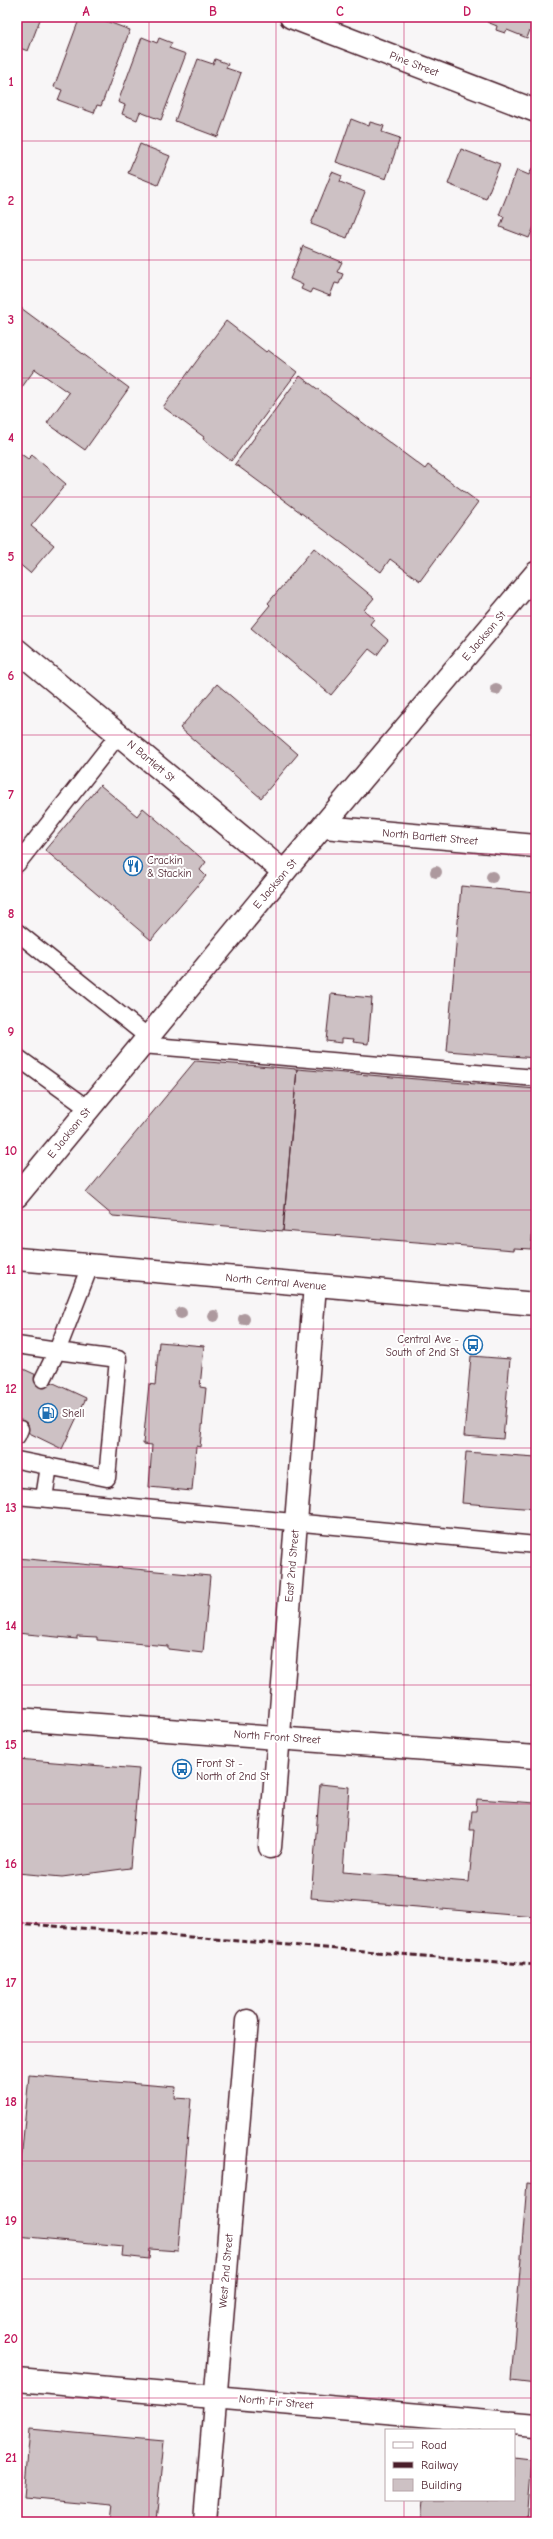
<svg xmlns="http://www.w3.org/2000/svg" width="553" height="2539" font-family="'Comic Neue',sans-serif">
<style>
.building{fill:#cdc1c4;stroke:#4a1f2b}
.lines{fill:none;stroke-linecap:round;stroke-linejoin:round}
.service-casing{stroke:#4a1f2b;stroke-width:19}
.minor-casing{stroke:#4a1f2b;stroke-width:25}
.tertiary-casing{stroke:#4a1f2b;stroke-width:25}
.secondary-casing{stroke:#4a1f2b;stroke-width:25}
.primary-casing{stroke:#4a1f2b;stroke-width:25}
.service{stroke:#fff;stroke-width:16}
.minor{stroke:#fff;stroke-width:22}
.tertiary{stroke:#fff;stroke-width:22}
.secondary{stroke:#fff;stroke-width:22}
.primary{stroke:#fff;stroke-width:22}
.rail{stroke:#4a1f2b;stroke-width:3;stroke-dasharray:6 3;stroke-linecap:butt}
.tree{fill:#ad999e}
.grid{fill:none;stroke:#c2185b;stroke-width:1;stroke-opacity:0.55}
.labels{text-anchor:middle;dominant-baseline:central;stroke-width:4;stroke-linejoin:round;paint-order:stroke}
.street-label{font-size:11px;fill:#4a1f2b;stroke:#fff}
.poi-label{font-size:11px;fill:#4a1f2b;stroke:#fff;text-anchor:start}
.neatline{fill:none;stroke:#c2185b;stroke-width:1.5}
.grid-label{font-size:13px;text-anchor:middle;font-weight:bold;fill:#c2185b}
</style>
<rect width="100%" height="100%" fill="#f8f6f7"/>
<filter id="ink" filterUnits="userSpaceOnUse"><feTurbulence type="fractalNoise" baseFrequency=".025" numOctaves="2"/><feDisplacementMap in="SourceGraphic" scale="8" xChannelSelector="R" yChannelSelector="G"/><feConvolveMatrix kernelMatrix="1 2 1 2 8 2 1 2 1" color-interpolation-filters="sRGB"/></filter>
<g filter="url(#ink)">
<path class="building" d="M17 17H41L28 51 17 47Z
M80 17H95L130 30 101 106 97 105 94 113 58 100 62 90 54 87Z
M489 17H535L527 38 507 30 505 33 496 30 497 26 487 22Z
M142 37 157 43 159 38 172 43 169 48 186 54 161 120 140 112 137 120 122 114 125 105 118 102Z
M198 59 213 64 215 59 228 64 226 68 241 73 218 137 175 121Z
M351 119 369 126 370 122 384 126 382 132 400 138 386 179 336 162Z
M140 144 170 156 158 185 128 173Z
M461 149 500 164 486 199 448 184Z
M532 168 536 170V228L534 227 529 238 500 227 504 217 499 215 517 170 529 175Z
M332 172 342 176 340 182 365 192 347 238 311 224Z
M303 246 342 262 337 272 343 274 339 284 335 283 330 296 312 289 310 293 301 289 303 285 290 279Z
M17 305 129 388 85 450 47 423 69 393 35 369 17 394Z
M226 321 266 352 268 350 297 372 231 461 203 439 204 437 163 407Z
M300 376 425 469 428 465 478 502 420 581 390 559 381 572 235 464Z
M17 451 28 459 32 455 66 484 31 526 54 545 30 573 17 562Z
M314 548 374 598 364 610 374 619 370 624 388 640 377 655 369 649 331 695 251 628 270 605 268 603Z
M217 684 298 754 261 798 180 728Z
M100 785 137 816 143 808 206 862 200 870 206 876 151 940 45 850Z
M461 886 536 893V1058L447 1051Z
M331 994 372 998 368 1044 353 1042 354 1039 342 1038V1043L326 1041Z
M195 1061 297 1069 283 1231 113 1216 86 1193Z
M297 1069 536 1089V1191L531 1249 514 1248V1250L283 1231Z
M159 1342 204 1346 200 1387 206 1388 200 1447 196 1446 192 1491 149 1487 152 1445 143 1444 149 1384 155 1385Z
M471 1356 510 1359 503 1439 464 1436Z
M17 1366 86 1398 62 1449 17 1427Z
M466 1452 536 1457V1521H533L535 1509 462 1503Z
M17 1558 210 1576 203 1653 168 1649V1646L97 1640V1637L77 1636V1639L17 1633Z
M17 1759 139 1769 130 1868 62 1877 17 1873Z
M320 1784 349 1787 343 1872 469 1882 474 1830H470L472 1811H476L477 1799 536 1803V1917L311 1898Z
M29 2075 176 2087 175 2098 191 2099 178 2251 150 2249 149 2259 122 2256 123 2246 17 2236V2205Z
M527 2183 536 2184V2384L511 2381Z
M30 2429 164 2441 156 2522H110L112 2505 24 2497Z
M514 2457 531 2459 526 2522H421L423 2500H514Z"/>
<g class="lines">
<defs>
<path id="service" d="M17 864 119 734
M17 932 148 1037
M142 1045 536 1078
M17 1057 89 1109
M17 1345 57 1351 90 1266
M17 1436 20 1429
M17 1460 107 1478 118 1359 57 1351 43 1379
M17 1496 536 1545
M44 1498 49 1466"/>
<path id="minor" d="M291 17 536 111
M17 650 284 872
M324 827 536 846
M270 1847 315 1285
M205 2522 247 2021"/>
<path id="tertiary" d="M17 1719 536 1757
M17 2380 536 2425"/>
<path id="secondary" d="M17 1196 284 872 536 573"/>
<path id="primary" d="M17 1259 536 1304"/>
</defs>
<use href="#service" class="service-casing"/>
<use href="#minor" class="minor-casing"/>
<use href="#tertiary" class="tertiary-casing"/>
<use href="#secondary" class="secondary-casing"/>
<use href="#primary" class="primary-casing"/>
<use href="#service" class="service"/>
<use href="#minor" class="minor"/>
<use href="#tertiary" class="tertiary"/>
<use href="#secondary" class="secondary"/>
<use href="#primary" class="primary"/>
<path class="rail" d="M17 1923 536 1965"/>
</g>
<g class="tree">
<circle cx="496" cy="689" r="6"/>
<circle cx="436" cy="872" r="6"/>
<circle cx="492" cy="877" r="6"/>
<circle cx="181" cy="1313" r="6"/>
<circle cx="214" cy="1316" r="6"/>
<circle cx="244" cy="1319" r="6"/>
</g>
</g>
<path class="grid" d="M149 17V2522M276 17V2522M404 17V2430M17 141H536M17 260H536M17 378H536M17 497H536M17 616H536M17 735H536M17 854H536M17 972H536M17 1091H536M17 1210H536M17 1329H536M17 1448H536M17 1567H536M17 1685H536M17 1804H536M17 1923H536M17 2042H536M17 2161H536M17 2279H536M17 2398H536M404 2500V2522"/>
<defs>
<symbol id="restaurant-ring" viewBox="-11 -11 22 22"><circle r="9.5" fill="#fff" stroke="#1f6fb2" stroke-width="1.5"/><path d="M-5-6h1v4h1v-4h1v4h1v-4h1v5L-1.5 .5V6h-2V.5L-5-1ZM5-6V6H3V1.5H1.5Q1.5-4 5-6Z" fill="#1f6fb2"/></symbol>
<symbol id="bus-ring" viewBox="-11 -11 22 22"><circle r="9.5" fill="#fff" stroke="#1f6fb2" stroke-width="1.5"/><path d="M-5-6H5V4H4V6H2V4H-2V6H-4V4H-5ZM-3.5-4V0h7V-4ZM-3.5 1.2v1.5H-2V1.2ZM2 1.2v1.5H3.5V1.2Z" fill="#1f6fb2"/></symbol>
<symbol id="fuel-ring" viewBox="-11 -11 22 22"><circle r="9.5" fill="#fff" stroke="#1f6fb2" stroke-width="1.5"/><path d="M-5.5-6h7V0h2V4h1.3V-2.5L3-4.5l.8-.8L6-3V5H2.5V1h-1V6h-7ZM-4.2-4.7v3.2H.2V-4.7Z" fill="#1f6fb2"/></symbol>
</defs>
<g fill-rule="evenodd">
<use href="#restaurant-ring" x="122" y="855" width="22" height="22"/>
<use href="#bus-ring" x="462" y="1334" width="22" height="22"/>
<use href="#fuel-ring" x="37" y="1402" width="22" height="22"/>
<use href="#bus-ring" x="171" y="1758" width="22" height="22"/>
</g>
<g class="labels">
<g class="street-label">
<text transform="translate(414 64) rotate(21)">Pine Street</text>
<text transform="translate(484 636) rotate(-50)">E Jackson St</text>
<text transform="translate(151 761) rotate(40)">N Bartlett St</text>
<text transform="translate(430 837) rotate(5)">North Bartlett Street</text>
<text transform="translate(275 884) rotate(-50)">E Jackson St</text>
<text transform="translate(69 1133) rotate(-51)">E Jackson St</text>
<text transform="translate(276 1282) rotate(5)">North Central Avenue</text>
<text transform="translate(292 1566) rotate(-85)">East 2nd Street</text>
<text transform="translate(277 1737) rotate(4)">North Front Street</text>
<text transform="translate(226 2271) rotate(-85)">West 2nd Street</text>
<text transform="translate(276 2402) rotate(5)">North Fir Street</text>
</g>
<g class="poi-label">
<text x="147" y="860">Crackin<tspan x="147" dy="13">&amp; Stackin</tspan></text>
<text x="459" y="1339" text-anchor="end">Central Ave -<tspan x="459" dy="13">South of 2nd St</tspan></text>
<text x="62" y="1413">Shell</text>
<text x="196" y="1763">Front St -<tspan x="196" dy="13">North of 2nd St</tspan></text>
</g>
</g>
<rect width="553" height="2539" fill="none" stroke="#fff" stroke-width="44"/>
<rect x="385" y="2429" width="130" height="72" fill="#ffffff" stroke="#b7a5aa"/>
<rect x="393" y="2442" width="20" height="6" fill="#ffffff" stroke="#b7a5aa"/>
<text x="421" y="2449" font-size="12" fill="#4a1f2b">Road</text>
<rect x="393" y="2462" width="20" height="6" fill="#4a1f2b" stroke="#b7a5aa"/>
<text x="421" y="2469" font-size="12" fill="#4a1f2b">Railway</text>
<rect x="393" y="2479" width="20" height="12" fill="#cdc1c4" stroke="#b7a5aa"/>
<text x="421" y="2489" font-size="12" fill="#4a1f2b">Building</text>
<rect x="22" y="22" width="509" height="2495" class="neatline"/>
<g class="grid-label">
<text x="86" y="16">A</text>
<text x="213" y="16">B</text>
<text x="340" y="16">C</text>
<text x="467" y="16">D</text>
<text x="11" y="86">1</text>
<text x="11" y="205">2</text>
<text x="11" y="324">3</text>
<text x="11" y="442">4</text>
<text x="11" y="561">5</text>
<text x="11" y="680">6</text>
<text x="11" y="799">7</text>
<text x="11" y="918">8</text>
<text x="11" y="1036">9</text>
<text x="11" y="1155">10</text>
<text x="11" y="1274">11</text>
<text x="11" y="1393">12</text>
<text x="11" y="1512">13</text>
<text x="11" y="1630">14</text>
<text x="11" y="1749">15</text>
<text x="11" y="1868">16</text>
<text x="11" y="1987">17</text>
<text x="11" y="2106">18</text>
<text x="11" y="2225">19</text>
<text x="11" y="2343">20</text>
<text x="11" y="2462">21</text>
</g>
</svg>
